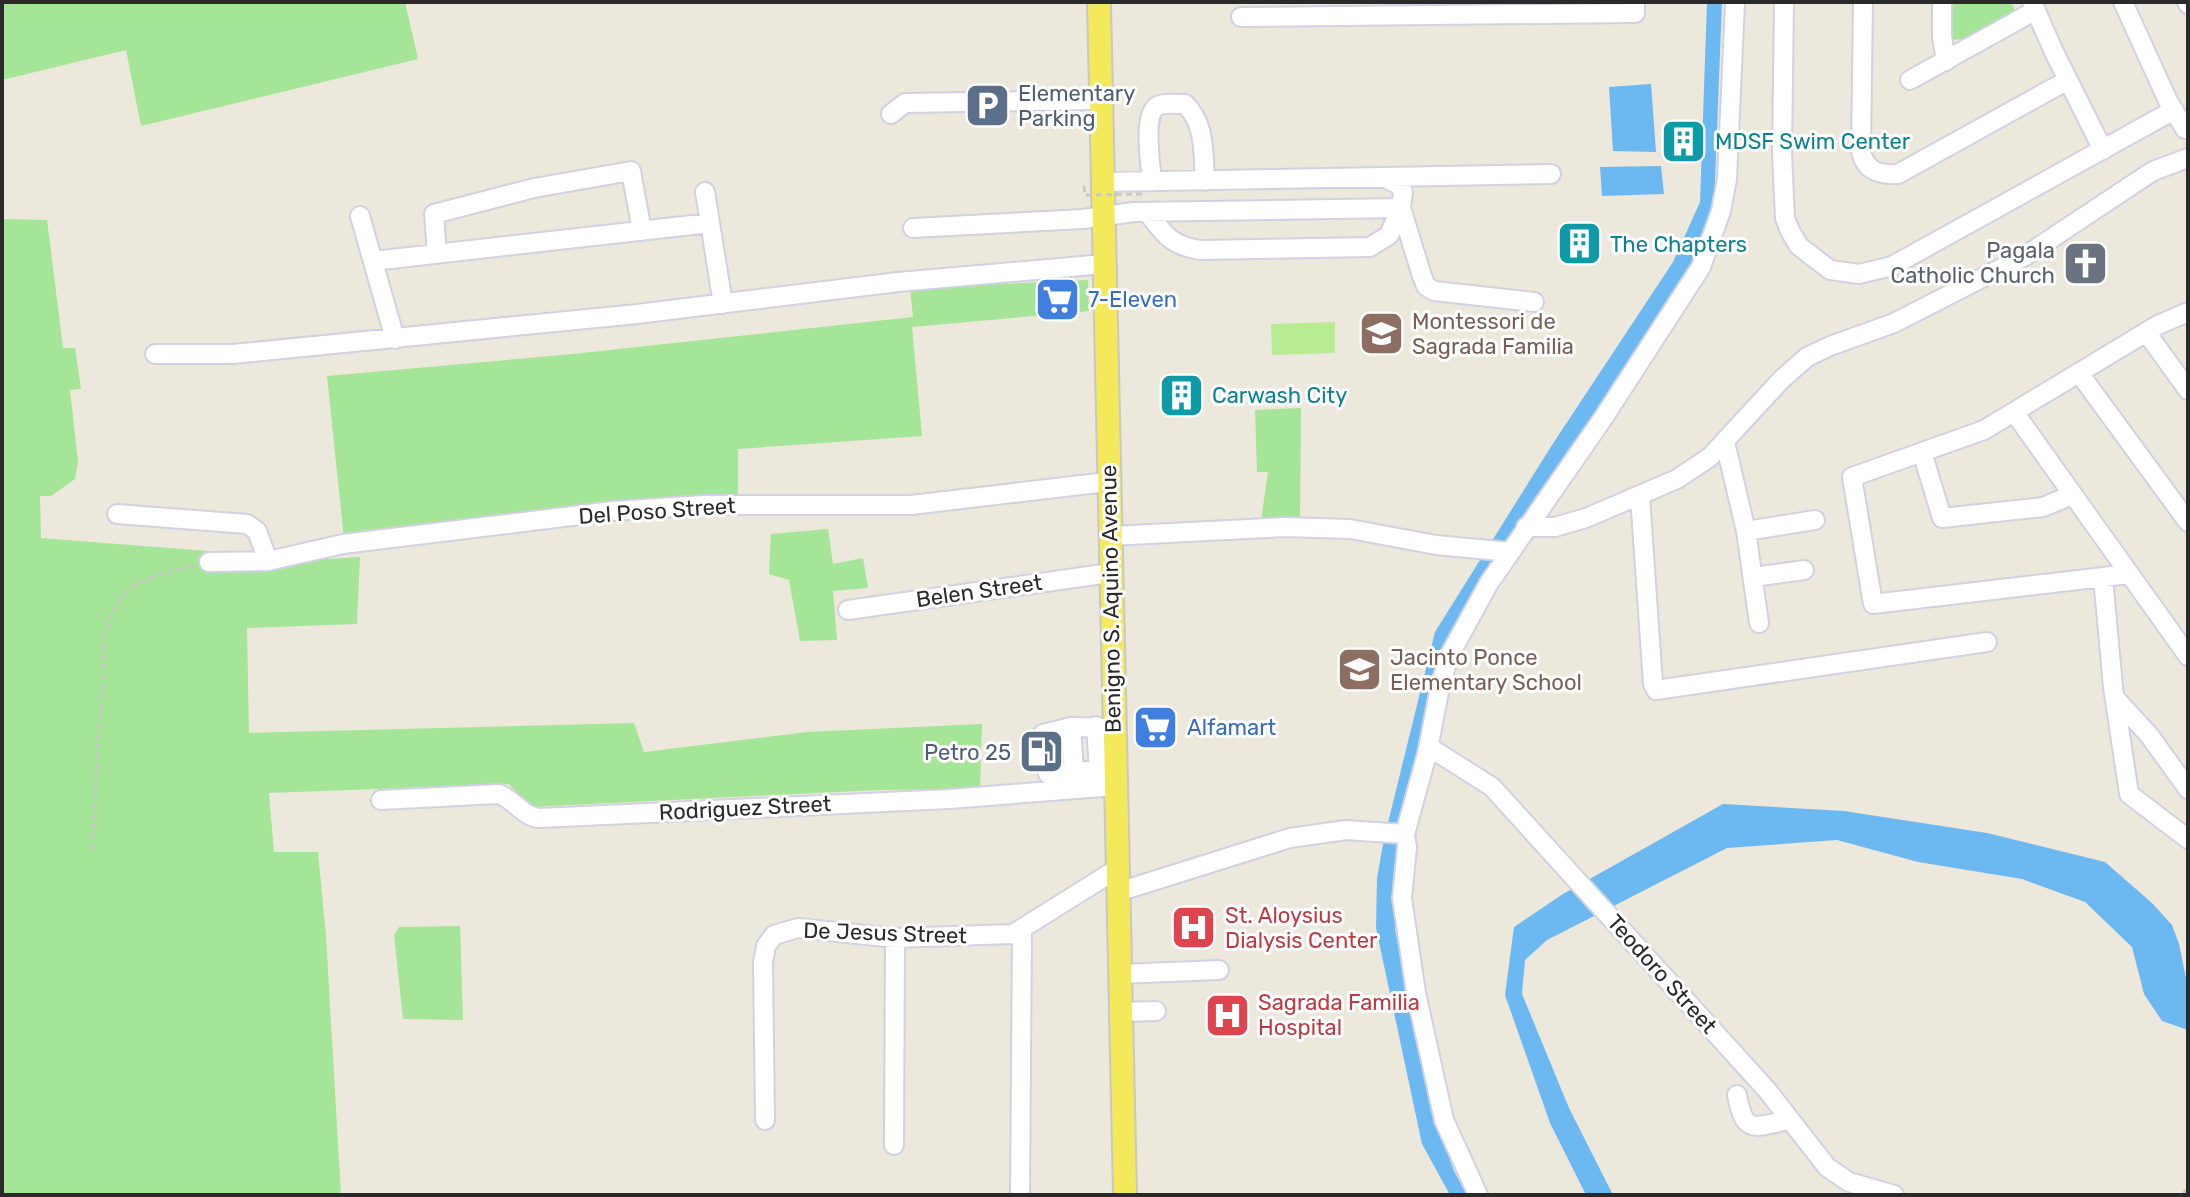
<svg xmlns="http://www.w3.org/2000/svg" width="2190" height="1197" font-family="Rubik,sans-serif">
<style>
.green{fill:#a4e597}
.pitch{fill:#b7ec92}
.water{fill:#6cb8f1}
.lines{fill:none;stroke-linecap:round;stroke-linejoin:round}
.minor-casing{stroke:#d1d1e3;stroke-width:22}
.major-casing{stroke:#c8c8c8;stroke-width:26}
.path{stroke:#c8c8c8;stroke-width:3;stroke-dasharray:6 4;stroke-linecap:butt}
.minor{stroke:#fff;stroke-width:18}
.major{stroke:#f4e95a;stroke-width:22}
.path-bridge{stroke:#c8c8c8;stroke-width:3;stroke-dasharray:6 4;stroke-linecap:butt}
.labels{text-anchor:middle;dominant-baseline:central;stroke-width:6;stroke-linejoin:round;paint-order:stroke}
.service-label{font-size:22px;fill:#4e5e75;stroke:#fff;text-anchor:start}
.culture-label{font-size:22px;fill:#0d838f;stroke:#fff;text-anchor:start}
.worship-label{font-size:22px;fill:#5b616d;stroke:#fff;text-anchor:end}
.shop-label{font-size:22px;fill:#366cbe;stroke:#fff;text-anchor:start}
.education-label{font-size:22px;fill:#785e54;stroke:#fff;text-anchor:start}
.street-label{font-size:22px;fill:#2a2a2a;stroke:#fff}
.health-label{font-size:22px;fill:#be3a42;stroke:#fff;text-anchor:start}
</style>
<rect width="100%" height="100%" fill="#ede8dc"/>
<path class="green" d="M2 2H405L418 59 141 126 126 50 2 80Z
M1950 2H2011L2016 13 1964 39 1952 40 1950 33Z
M2 219 47 220 63 348H75L81 389 70 390 78 462 75 479 51 496H40L41 538 207 551 210 566 360 557 357 624 247 628 249 733 634 723 644 752 807 732 982 724 980 789 879 790 529 807 509 784 269 793 274 852H318L326 936 341 1195H2Z
M1088 280 1089 311 912 327 922 436 738 449V497L344 539 327 376 573 354 913 317 910 288Z
M1301 408 1300 521H1261L1268 472H1257L1255 410Z
M828 529 833 564 863 558 868 588 833 591 837 640 800 641 789 580 769 574 771 534Z
M460 926 463 1020 403 1019 394 935 399 927Z"/>
<path class="pitch" d="M1335 322V353L1272 355 1271 324Z"/>
<path class="water" d="M1707 2H1722L1714 207 1696 258 1596 413 1475 590 1450 638 1399 827 1395 928 1410 1008 1431 1106 1454 1171 1467 1195H1450L1422 1144 1376 928 1377 878 1384 839 1435 632 1552 445 1673 262 1700 202Z
M1651 84 1656 152 1613 151 1609 87Z
M1661 166 1664 194 1602 196 1600 167Z
M1723 804 1844 811 1987 833 2105 862 2152 903 2172 925 2179 944 2188 988V1030L2162 1021 2144 994 2132 947 2085 902 2022 879 1918 862 1837 840 1727 848 1547 940 1525 960 1522 994 1569 1108 1613 1195H1586L1550 1123 1505 995 1514 927 1563 894Z"/>
<g class="lines">
<defs>
<path id="minor" d="M1784 2 1782 154 1785 218 1790 231 1799 246 1830 270 1859 274 1892 266 2174 110
M1863 2 1861 151C1865 171 1879 175 1898 174L2068 80
M1942 2V37L1946 61
M2032 2 2054 52 2103 150
M2123 2 2168 101 2185 129
M2187 2 2188 4
M1241 17 1635 13V2
M1910 80 2036 10
M891 114 905 103 1102 100
M1102 182 1551 174
M1152 182C1151 166 1141 110 1160 105 1167 103 1178 104 1185 104 1206 124 1203 154 1205 181
M705 192 723 304
M1401 208 1422 276 1426 286 1434 291 1534 302
M1147 212C1165 235 1170 245 1200 250L1370 247 1389 235 1401 208 1403 192 1399 185 1383 177
M360 216 395 339
M913 228 1083 219 1134 212 1401 208
M437 254 434 214 534 188 631 171 642 231
M373 261 710 223
M2146 332 2188 390
M155 354H233L637 314 898 282 1104 264
M2079 373 2188 522
M2014 412 2188 656
M1725 442 1746 531 1759 623
M1922 452 1942 518 2043 507 2072 495
M1640 496 1653 684 1656 690 1987 642
M117 514 247 524 257 531 268 561
M1526 527H1555L1586 518 1677 479 1710 457 1781 380 1807 357 1830 346 1894 323 2025 256 2153 171 2188 158
M1746 531 1815 520
M1110 536 1285 527 1350 529 1436 545 1510 552
M209 562 268 561 343 544 613 511 703 505H911L1107 482
M2129 574 1873 604 1852 477 1984 430 2158 325 2188 312
M1753 577 1804 570
M2103 577 2113 687 2129 794 2188 839
M848 610 1110 573
M2115 698 2149 735 2188 789
M1096 726 1099 770
M1071 727 1074 772
M1114 728 1071 727 1043 734 1048 774 1115 769
M1429 747 1492 787 1767 1090 1827 1167 1849 1182 1894 1195
M381 800 499 794C515 800 524 818 540 818L950 799 1115 786
M1118 892 1290 838 1346 830 1405 834
M1120 974 1219 970
M1121 1012 1156 1011
M1737 1095C1745 1137 1755 1126 1790 1120
M765 1120 763 962 766 946 774 935 798 928 895 938 1013 934 1117 869
M894 1145 895 938
M1020 1195 1022 929
M1478 1195 1444 1120 1416 993 1402 898 1407 847 1405 834 1427 754 1440 687 1449 656 1489 583 1604 417 1701 267 1721 211 1727 179 1735 2"/>
<path id="major" d="M1099 2 1125 1195"/>
</defs>
<use href="#minor" class="minor-casing"/>
<use href="#major" class="major-casing"/>
<path class="path" d="M92 849 105 634C121 580 144 578 194 566
M2183 1195 2188 1184"/>
<use href="#minor" class="minor"/>
<use href="#major" class="major"/>
<path class="path-bridge" d="M1084 186 1085 195 1144 194"/>
</g>
<defs>
<symbol id="parking-square" viewBox="-11 -11 22 22"><rect x="-9" y="-9" width="18" height="18" rx="4" fill="#5c6f8a" stroke="#fff"/><path d="M-3.5-5.5H1a3.5 3.5 0 0 1 0 7H-1V5.5H-3.5ZM-1-3.4V-.6H.8a1.4 1.4 0 0 0 0-2.8Z" fill="#fff"/></symbol>
<symbol id="building-square" viewBox="-11 -11 22 22"><rect x="-9" y="-9" width="18" height="18" rx="4" fill="#0f9aa8" stroke="#fff"/><path d="M-4-6H4V6H1V3H-1V6H-4ZM-2.5-4.3h1.7v1.8h-1.7ZM.8-4.3h1.7v1.8H.8ZM-2.5-1h1.7V.8h-1.7ZM.8-1h1.7V.8H.8Z" fill="#fff"/></symbol>
<symbol id="church-square" viewBox="-11 -11 22 22"><rect x="-9" y="-9" width="18" height="18" rx="4" fill="#6b7280" stroke="#fff"/><path d="M-1.2-6h2.4v3.5h3.3v2.4h-3.3V6h-2.4V-.1h-3.3v-2.4h3.3Z" fill="#fff"/></symbol>
<symbol id="supermarket-square" viewBox="-11 -11 22 22"><rect x="-9" y="-9" width="18" height="18" rx="4" fill="#3f7fe0" stroke="#fff"/><path d="M-6-5.5h2.5l.6 2H6L4.5 2H-2.5L-4.4-4H-6ZM-1.5 3.2a1.3 1.3 0 1 0 .1 0ZM3 3.2a1.3 1.3 0 1 0 .1 0Z" fill="#fff"/></symbol>
<symbol id="school-square" viewBox="-11 -11 22 22"><rect x="-9" y="-9" width="18" height="18" rx="4" fill="#8d6e63" stroke="#fff"/><path d="M0-5L7-2L0 1L-7-2ZM-4 1L0 2.5L4 1V4Q0 6-4 4Z" fill="#fff"/></symbol>
<symbol id="fuel-square" viewBox="-11 -11 22 22"><rect x="-9" y="-9" width="18" height="18" rx="4" fill="#5c6f8a" stroke="#fff"/><path d="M-5.5-6h7V0h2V4h1.3V-2.5L3-4.5l.8-.8L6-3V5H2.5V1h-1V6h-7ZM-4.2-4.7v3.2H.2V-4.7Z" fill="#fff"/></symbol>
<symbol id="hospital-square" viewBox="-11 -11 22 22"><rect x="-9" y="-9" width="18" height="18" rx="4" fill="#e0444e" stroke="#fff"/><path d="M-5-5h3v3.5h4V-5h3V5h-3V1.5h-4V5h-3Z" fill="#fff"/></symbol>
</defs>
<g fill-rule="evenodd">
<use href="#parking-square" x="962" y="80" width="51" height="51"/>
<use href="#building-square" x="1658" y="116" width="51" height="51"/>
<use href="#building-square" x="1554" y="218" width="51" height="51"/>
<use href="#church-square" x="2060" y="238" width="51" height="51"/>
<use href="#supermarket-square" x="1032" y="274" width="51" height="51"/>
<use href="#school-square" x="1356" y="308" width="51" height="51"/>
<use href="#building-square" x="1156" y="370" width="51" height="51"/>
<use href="#school-square" x="1334" y="644" width="51" height="51"/>
<use href="#supermarket-square" x="1130" y="702" width="51" height="51"/>
<use href="#fuel-square" x="1016" y="726" width="51" height="51"/>
<use href="#hospital-square" x="1168" y="902" width="51" height="51"/>
<use href="#hospital-square" x="1202" y="990" width="51" height="51"/>
</g>
<g class="labels">
<g class="service-label">
<text x="1018" y="93">Elementary<tspan x="1018" dy="25">Parking</tspan></text>
<text x="1011" y="752" text-anchor="end">Petro 25</text>
</g>
<g class="culture-label">
<text x="1715" y="141">MDSF Swim Center</text>
<text x="1610" y="244">The Chapters</text>
<text x="1212" y="395">Carwash City</text>
</g>
<g class="worship-label">
<text x="2055" y="250">Pagala<tspan x="2055" dy="25">Catholic Church</tspan></text>
</g>
<g class="shop-label">
<text x="1088" y="299">7-Eleven</text>
<text x="1187" y="727">Alfamart</text>
</g>
<g class="education-label">
<text x="1412" y="321">Montessori de<tspan x="1412" dy="25">Sagrada Familia</tspan></text>
<text x="1390" y="657">Jacinto Ponce<tspan x="1390" dy="25">Elementary School</tspan></text>
</g>
<g class="street-label">
<text transform="translate(657 511) rotate(-4)">Del Poso Street</text>
<text transform="translate(979 591) rotate(-8)">Belen Street</text>
<text transform="translate(1111 599) rotate(-91)">Benigno S. Aquino Avenue</text>
<text transform="translate(745 808) rotate(-3)">Rodriguez Street</text>
<text transform="translate(885 933) rotate(2)">De Jesus Street</text>
<text transform="translate(1662 974) rotate(48)">Teodoro Street</text>
</g>
<g class="health-label">
<text x="1225" y="915">St. Aloysius<tspan x="1225" dy="25">Dialysis Center</tspan></text>
<text x="1258" y="1002">Sagrada Familia<tspan x="1258" dy="25">Hospital</tspan></text>
</g>
</g>
<rect width="2190" height="1197" fill="none" stroke="#2a2a2a" stroke-width="8"/>
</svg>
